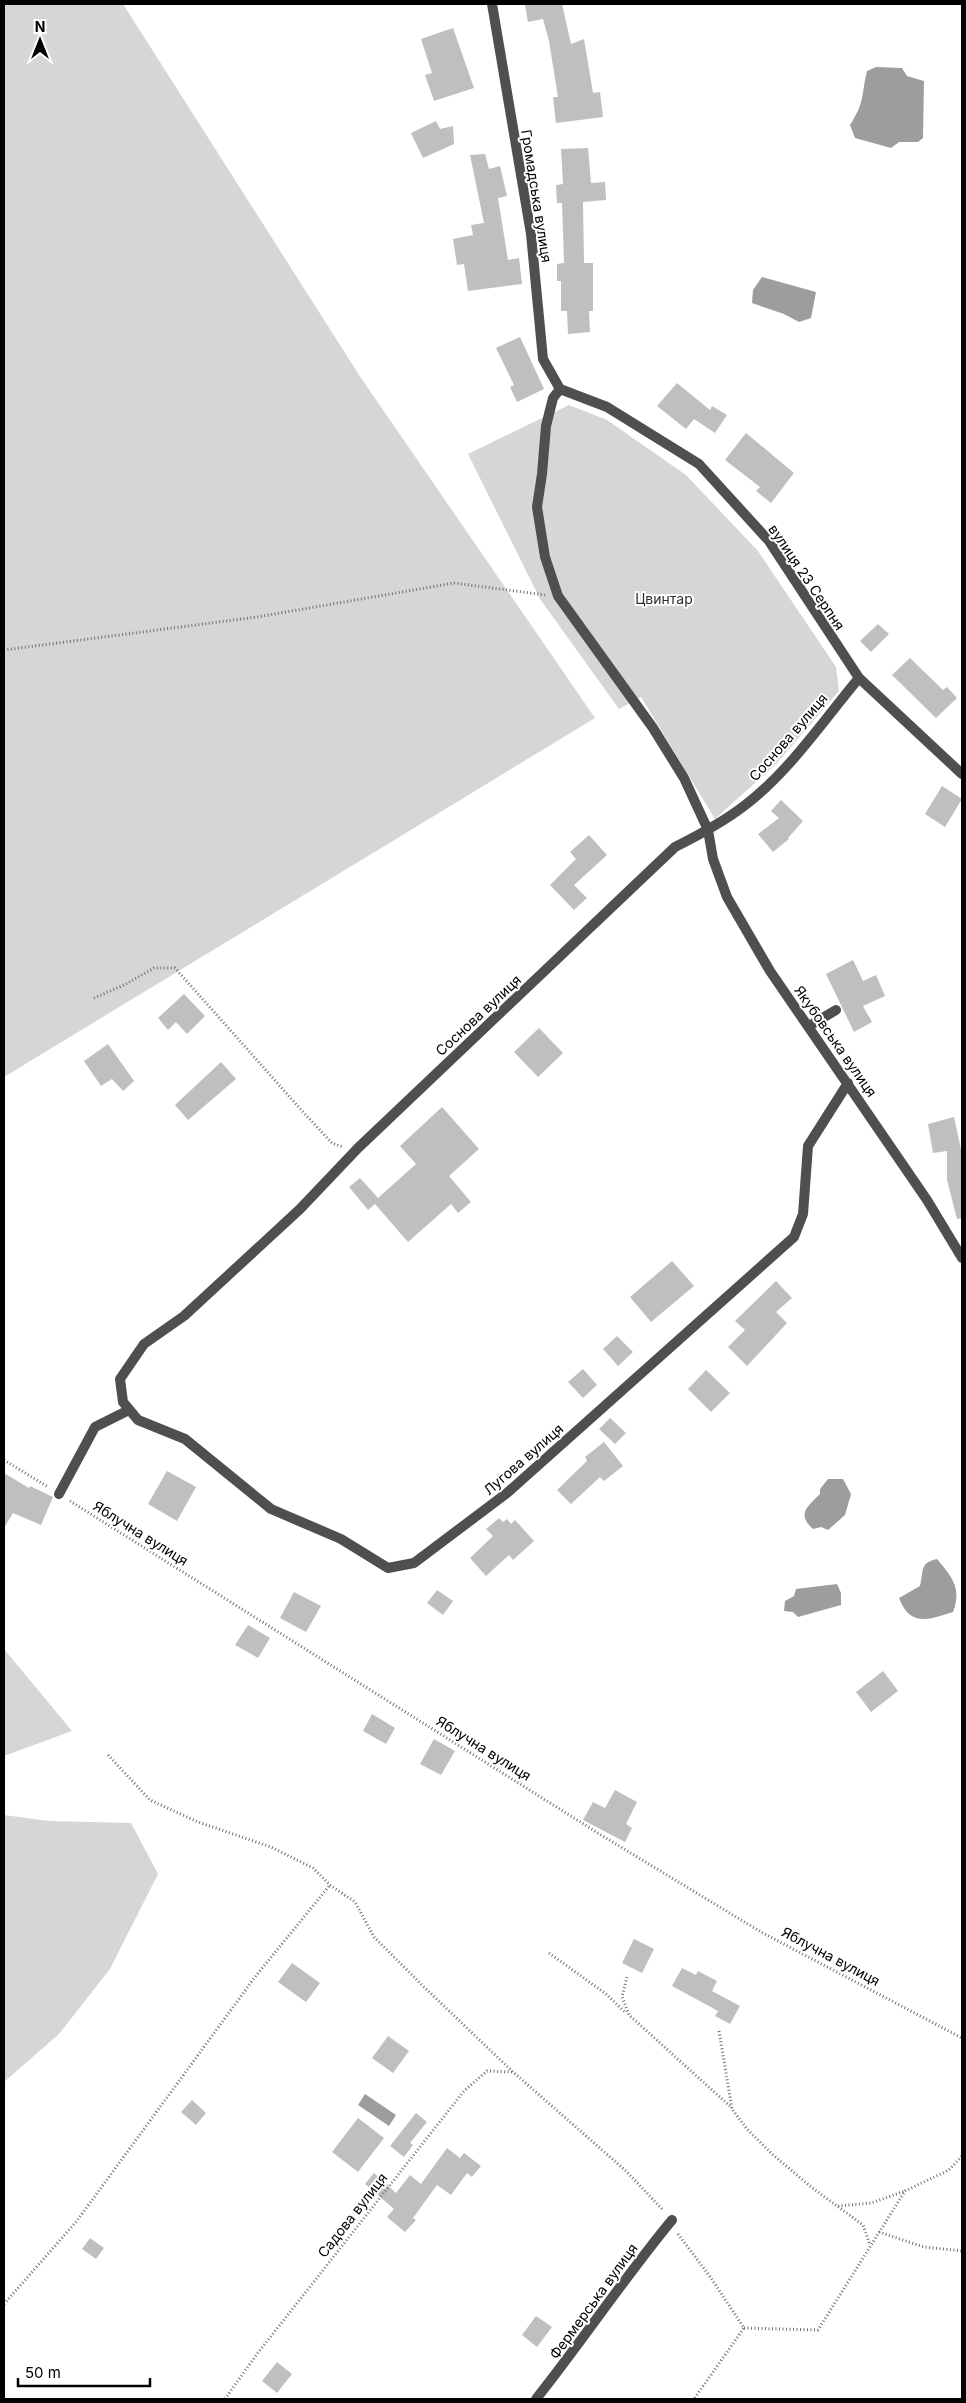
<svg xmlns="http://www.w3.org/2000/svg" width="966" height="2403" font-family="Inter,sans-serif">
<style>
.green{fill:#d6d6d6}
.water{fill:#9d9d9d}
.building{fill:#bfbfbf}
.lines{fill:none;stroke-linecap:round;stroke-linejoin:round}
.path{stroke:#717171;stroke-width:3;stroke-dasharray:1 2.5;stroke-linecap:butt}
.minor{stroke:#4f4f4f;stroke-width:10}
.labels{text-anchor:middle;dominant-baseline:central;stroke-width:4;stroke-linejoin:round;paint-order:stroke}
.street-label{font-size:14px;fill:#000;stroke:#fff}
.park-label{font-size:14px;fill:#2d2d2d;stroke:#fff}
</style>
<rect width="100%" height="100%" fill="#fff"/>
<path class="green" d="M4 4H123L361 378 595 718 4 1077Z
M569 405 607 420 686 475 758 551 836 667 839 691 777 763 715 819 641 697 619 709 540 599 468 454Z
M4 1649 72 1731 4 1756Z
M4 1815 49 1821 131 1823 158 1874 110 1969 59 2034 4 2082Z"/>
<path class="water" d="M876 67 902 68 907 76 924 81 923 138 918 142H899L891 148 855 138 850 125C865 102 861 96 867 71Z
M762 277 816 292 811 318 799 322 784 314 752 303 753 290Z
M828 1479H843L851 1494 845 1515 828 1530 821 1527 813 1529C796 1514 808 1506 820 1494V1489Z
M937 1559C952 1577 962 1588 953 1612 928 1620 910 1627 899 1598L920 1586C924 1571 919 1563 937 1559Z
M837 1584 841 1593V1605L798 1617 793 1612 784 1611 785 1601 794 1596 796 1589Z
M365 2094 396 2115 389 2126 358 2105Z"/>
<path class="building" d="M533 4H562L571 44 584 39 593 93 600 92 603 117 556 123 553 97H558L549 41 543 19 528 22 525 5Z
M453 28 474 88 434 101 425 75 432 73 421 39Z
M436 121 440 129 453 126 454 144 423 158 411 133Z
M588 148 591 183 605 182 606 200 583 202 584 263H593V311H589L590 332 568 334 567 311H561V281H557V264L564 263 562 203H557L556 185 563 184 561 149Z
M485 154 489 169 500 166 507 196 498 198 508 260 519 258 522 284 468 291 464 264 457 265 453 239 473 235 471 225 484 223 470 155Z
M520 337 544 389 517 402 510 387 514 385 496 348Z
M677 383 710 410 712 406 727 415 715 433 694 419 686 429 657 406Z
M746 433 794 473 771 503 756 491 760 487 725 460Z
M878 624 889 634 871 652 860 641Z
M910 658 943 690 947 687 957 698 936 718 892 675Z
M942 786 962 799 945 827 925 814Z
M781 800 803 821 788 838 789 839 773 852 758 834 779 818 771 811Z
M589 835 607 855 574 885 587 898 574 910 550 885 576 859 570 852Z
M853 960 863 981 876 975 885 996 863 1006 872 1022 854 1032 826 974Z
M184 994 205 1016 187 1034 176 1022 168 1030 158 1018Z
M539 1028 563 1053 538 1077 514 1052Z
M108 1044 134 1081 123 1091 112 1079 101 1086 84 1061Z
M221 1062 236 1079 188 1120 175 1105Z
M442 1107 479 1149 449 1176 471 1202 458 1213 451 1204 408 1242 375 1204 368 1210 349 1187 360 1178 378 1198 416 1164 400 1146Z
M954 1117 962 1154V1218L957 1219 947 1180V1151L933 1153 928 1124Z
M672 1261 694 1286 651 1322 630 1297Z
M776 1281 792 1298 776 1312 787 1323 747 1366 728 1347 745 1330 735 1321Z
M617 1336 633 1352 618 1366 603 1349Z
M583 1369 597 1385 583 1398 568 1382Z
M706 1370 730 1393 711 1412 688 1389Z
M610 1418 626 1433 615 1444 599 1429Z
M604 1442 623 1466 604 1481 600 1477 571 1504 557 1490 587 1461 585 1457Z
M167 1471 196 1487 177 1521 148 1504Z
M4 1473 29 1488 30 1486 53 1497 41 1525 13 1513 4 1528Z
M499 1518 503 1522 507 1519 511 1524 515 1520 534 1541 513 1560 509 1555 486 1576 470 1558 493 1536 486 1529Z
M437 1590 453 1601 443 1615 427 1603Z
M294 1592 321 1606 306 1632 280 1618Z
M248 1625 270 1638 258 1658 235 1645Z
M883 1671 898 1691 871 1712 856 1692Z
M372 1714 395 1728 386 1744 363 1731Z
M434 1739 455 1751 441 1775 420 1764Z
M615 1790 637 1802 626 1824 632 1828 625 1842 583 1820 593 1802 605 1808Z
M634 1939 654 1949 642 1973 622 1963Z
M292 1963 320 1983 306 2002 278 1982Z
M682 1968 696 1975 698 1971 717 1981 712 1991 740 2006 730 2024 715 2016 718 2011 672 1986Z
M388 2036 409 2051 393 2073 372 2058Z
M192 2100 206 2113 196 2125 181 2112Z
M416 2113 427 2122 410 2143 413 2145 404 2157 390 2146Z
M358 2118 384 2138 358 2172 332 2152Z
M447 2148 460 2158 464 2153 481 2166 472 2177 467 2173 451 2195 437 2185 413 2218 416 2220 405 2232 387 2217 394 2209 365 2184 374 2173 396 2193 410 2175 421 2184Z
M90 2238 104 2248 96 2259 82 2249Z
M536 2316 552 2327 537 2347 522 2335Z
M277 2362 292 2374 277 2393 262 2381Z"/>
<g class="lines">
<path class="path" d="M4 650 257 617 454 583 545 595
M94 998 126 984 154 968H175L304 1113 332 1143 343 1147
M4 1460 48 1487
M70 1501 601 1835 761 1932 962 2038
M108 1755 150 1800 198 1822 271 1847 313 1868 330 1885 355 1902 374 1937 424 1987 513 2072 626 2171 663 2210
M549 1953 606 1994 626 2013
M627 1977 622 1997 629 2015 732 2108
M719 2031 732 2109 747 2129 772 2154 811 2187 863 2225 870 2245
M838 2206 871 2203 905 2191
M879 2232 924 2247 962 2251
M678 2234 711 2278 744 2328 694 2399
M4 2304 76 2222 255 1977 330 1885
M744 2328 818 2330 905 2191 949 2170 962 2156
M225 2399 257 2354 464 2091 487 2071 513 2072"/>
<path class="minor" d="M492 4 531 234 543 359 560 389
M560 389 553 398 546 426 542 474 537 507 545 557 558 596 653 728 684 778 708 830 713 859 727 897 770 971 927 1200 962 1258
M560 389 607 407 699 464 769 541 859 678 962 774
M809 1026 836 1010
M848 1083 808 1146 803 1214 794 1237 507 1493 414 1563 388 1568 341 1539 271 1509 185 1439 138 1420 123 1402 120 1379 144 1344 184 1316 300 1209 358 1148 675 847C699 835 723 822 744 806 789 772 823 721 859 678
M59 1494 95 1427 129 1410
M536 2399C583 2340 624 2278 672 2220"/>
</g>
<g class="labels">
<g class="street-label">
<text transform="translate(537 196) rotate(81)">Громадська вулиця</text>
<text transform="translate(807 577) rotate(56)">вулиця 23 Серпня</text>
<text transform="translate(788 737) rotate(-49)">Соснова вулиця</text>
<text transform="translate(478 1015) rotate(-43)">Соснова вулиця</text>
<text transform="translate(836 1041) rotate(55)">Якубовська вулиця</text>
<text transform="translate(523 1459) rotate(-41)">Лугова вулиця</text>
<text transform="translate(141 1533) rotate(32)">Яблучна вулиця</text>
<text transform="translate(484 1748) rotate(32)">Яблучна вулиця</text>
<text transform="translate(831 1956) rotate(28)">Яблучна вулиця</text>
<text transform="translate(352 2215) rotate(-52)">Садова вулиця</text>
<text transform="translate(593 2301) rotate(-54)">Фермерська вулиця</text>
</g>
<g class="park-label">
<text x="664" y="598">Цвинтар</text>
</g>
</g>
<rect width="966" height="2403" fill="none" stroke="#000000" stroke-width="10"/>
<g transform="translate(40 40)" stroke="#ffffff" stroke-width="4" paint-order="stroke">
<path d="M0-4L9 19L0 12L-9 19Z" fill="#000000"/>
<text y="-8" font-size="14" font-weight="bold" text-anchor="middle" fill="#000000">N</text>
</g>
<path d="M18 2378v8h132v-8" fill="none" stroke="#000000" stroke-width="2.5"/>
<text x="25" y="2378" font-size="15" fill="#000000" stroke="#ffffff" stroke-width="4" paint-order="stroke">50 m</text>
</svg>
